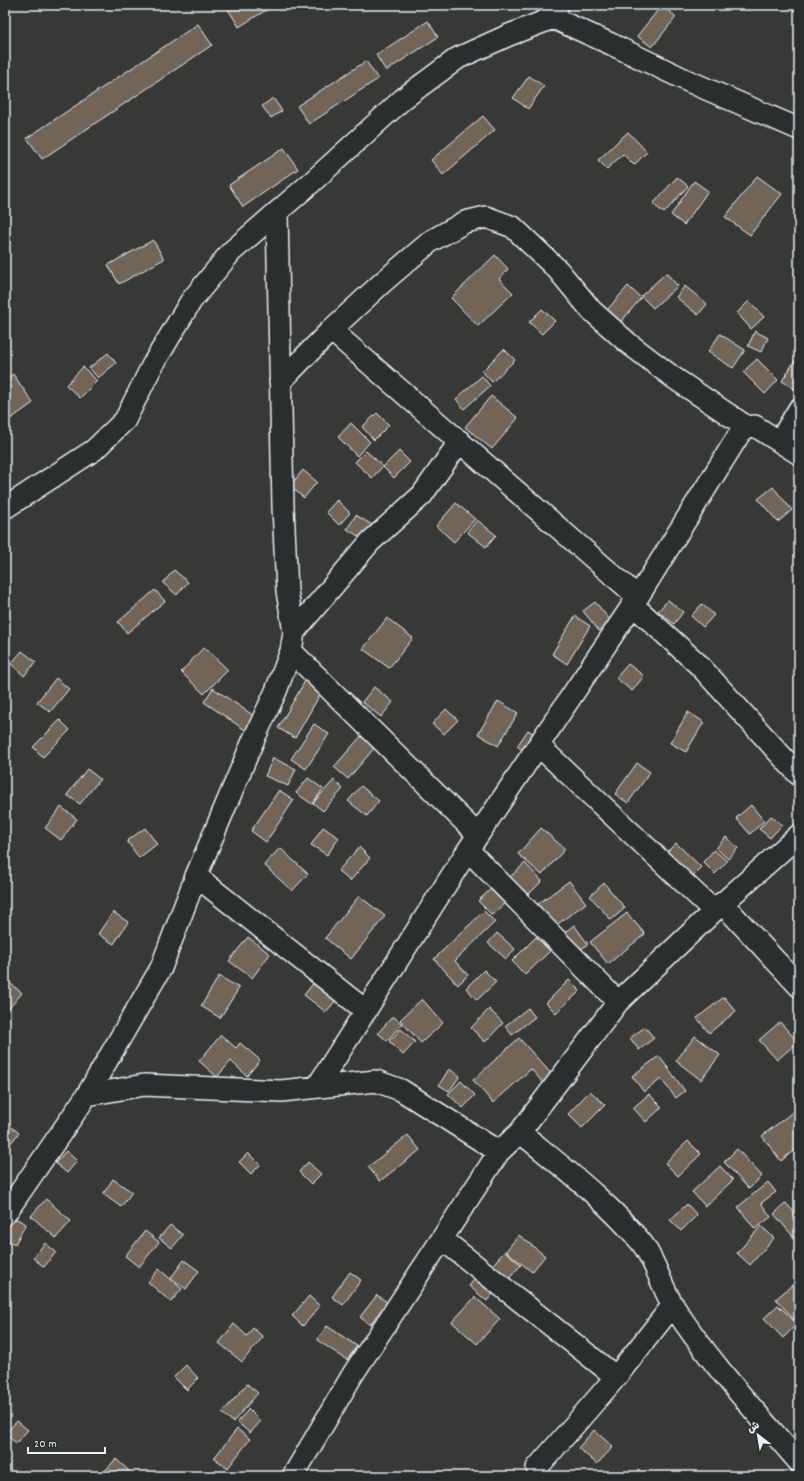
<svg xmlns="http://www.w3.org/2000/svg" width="804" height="1481" font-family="Dekko,'Playpen Sans Arabic',sans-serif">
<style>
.building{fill:#726559;stroke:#e8f1f8}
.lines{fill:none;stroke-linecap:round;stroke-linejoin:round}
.minor-casing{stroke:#e8f1f8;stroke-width:24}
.minor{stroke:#2a2d2e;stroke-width:21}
</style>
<rect width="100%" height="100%" fill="#383837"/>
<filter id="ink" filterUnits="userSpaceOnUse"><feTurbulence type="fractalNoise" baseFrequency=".025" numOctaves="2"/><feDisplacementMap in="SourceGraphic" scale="8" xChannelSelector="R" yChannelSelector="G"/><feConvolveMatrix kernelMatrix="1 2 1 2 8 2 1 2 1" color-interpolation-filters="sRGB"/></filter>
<g filter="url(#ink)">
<path class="building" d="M234 5H274L239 27 228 9Z
M662 5 676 17 652 47 637 36Z
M428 21 438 37 386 71 376 55Z
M198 24 212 45 42 159 27 138Z
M366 61 378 79 309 124 297 106Z
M529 76 544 86 528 109 513 98Z
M273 98 282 111 271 118 262 106Z
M483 116 495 130 443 175 431 160Z
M628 132 647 152 634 165 623 154 607 169 598 160Z
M284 148 298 169 243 207 229 185Z
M757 176 782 194 750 235 725 217Z
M677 177 688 186 664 213 653 204Z
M694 181 708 191 684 225 671 215Z
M153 240 164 259 119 284 108 265Z
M495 255 508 269 499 279 513 293 478 326 451 298Z
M666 273 678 286 653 308 641 296Z
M628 286 641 298 620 323 606 311Z
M685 286 707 304 698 315 676 297Z
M749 301 764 317 751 329 737 313Z
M542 309 555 321 542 334 529 322Z
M755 331 768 338 761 352 748 346Z
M720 334 745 350 733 368 708 352Z
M504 349 515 360 492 382 482 371Z
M108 353 116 363 98 378 89 368Z
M799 354V389L798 391 782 381Z
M757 359 778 380 765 394 743 372Z
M83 367 97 381 80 398 66 385Z
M13 374 33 403 5 423V380Z
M482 376 490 386 464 409 456 399Z
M491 396 518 418 492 449 465 427Z
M377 413 389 425 374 440 362 427Z
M351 423 370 442 357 456 338 437Z
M366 451 383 466 372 478 355 462Z
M399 451 410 462 394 478 383 467Z
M303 470 317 482 304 498 290 486Z
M773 487 792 510 778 522 758 499Z
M337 500 350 513 339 525 326 512Z
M456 503 475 519 454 542 436 526Z
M356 515 372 525 363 539 347 529Z
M477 520 496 535 486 547 467 532Z
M799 560V568L795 564Z
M174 570 188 582 177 595 163 583Z
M155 590 165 601 127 633 118 622Z
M668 600 683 612 674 624 658 611Z
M595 602 611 621 599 631 583 611Z
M702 604 714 615 703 627 691 616Z
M575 616 590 626 567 664 552 654Z
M387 618 413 638 389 668 363 649Z
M204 647 228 670 204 694 181 672Z
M22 651 36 662 24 676 11 664Z
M628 664 644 676 632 691 616 678Z
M56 678 69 689 50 712 37 702Z
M305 681 322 691 295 738 278 728Z
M374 687 393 702 381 717 362 702Z
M213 688 254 716 245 730 204 702Z
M498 701 518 713 498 746 478 734Z
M446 709 458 720 444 734 432 724Z
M688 712 704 722 686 752 670 743Z
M60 720 70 730 43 757 33 747Z
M314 724 329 734 306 769 291 759Z
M528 730 540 738 529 755 517 746Z
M362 735 376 746 348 779 334 767Z
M273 758 296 769 288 786 265 776Z
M637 763 650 772 628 803 615 794Z
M87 769 100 779 80 804 67 795Z
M308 778 323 789 312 804 296 793Z
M334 780 343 789 323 811 313 803Z
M361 786 379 801 367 816 348 801Z
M279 790 294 800 266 842 251 831Z
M751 805 764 821 750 834 736 818Z
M61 807 77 819 61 840 45 828Z
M771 816 782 825 770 838 759 829Z
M323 827 339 838 327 855 311 845Z
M145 828 157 844 139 858 127 841Z
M541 828 565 849 542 875 518 854Z
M726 837 738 848 728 859 716 848Z
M676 843 701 867 689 879 664 855Z
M359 847 370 858 350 881 338 871Z
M280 848 308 874 292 891 264 865Z
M714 850 727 861 715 874 703 862Z
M525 863 542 881 528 895 510 877Z
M569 881 586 903 555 926 538 904Z
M604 883 625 908 611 920 590 896Z
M494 886 508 900 492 915 478 901Z
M359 896 385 916 351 959 325 938Z
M484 911 495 922 455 961 468 975 458 985 434 959Z
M113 912 128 922 114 944 98 934Z
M627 913 645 934 608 964 590 942Z
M574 925 588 944 576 953 562 935Z
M497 933 515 949 506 959 488 943Z
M248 937 270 954 252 978 229 961Z
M536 937 550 951 525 975 512 961Z
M484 970 496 982 477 1000 466 988Z
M219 976 239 988 220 1018 201 1006Z
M5 979 22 993 5 1013Z
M316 980 338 998 326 1012 304 995Z
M569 980 580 991 556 1013 546 1003Z
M724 997 736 1011 709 1033 697 1018Z
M422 999 443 1023 421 1043 400 1020Z
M528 1008 535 1017 512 1035 505 1026Z
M489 1009 503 1023 485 1042 471 1028Z
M393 1016 402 1024 387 1041 378 1033Z
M780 1022 798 1042 777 1060 759 1040Z
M645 1027 654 1038 639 1050 630 1038Z
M401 1029 415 1042 403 1055 389 1041Z
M221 1035 236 1048 240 1043 260 1060 247 1076 231 1061 217 1077 199 1061Z
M695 1036 720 1055 701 1080 676 1061Z
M519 1038 555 1078 546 1086 531 1069 493 1103 473 1080Z
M659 1056 685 1091 676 1098 661 1079 644 1092 632 1076Z
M449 1069 460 1076 449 1091 439 1085Z
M461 1081 475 1095 463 1108 448 1094Z
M590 1091 605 1105 582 1128 568 1114Z
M649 1094 662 1107 646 1122 633 1108Z
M799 1107V1146L781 1161 762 1136Z
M5 1122 19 1133 5 1150Z
M408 1135 420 1150 380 1181 368 1167Z
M688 1141 701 1154 678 1176 665 1163Z
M737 1149 762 1176 749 1189 724 1162Z
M66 1151 77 1161 67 1173 55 1163Z
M248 1153 260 1165 251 1174 239 1162Z
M308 1162 321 1174 311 1184 299 1172Z
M720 1166 733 1180 705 1206 692 1192Z
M113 1179 132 1192 121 1207 103 1194Z
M768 1182 776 1192 761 1203 771 1217 755 1229 738 1207Z
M46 1199 71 1221 56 1238 31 1216Z
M786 1203 799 1218V1240L797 1241 774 1214Z
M687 1204 697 1215 681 1231 670 1220Z
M13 1217 26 1224 15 1244 5 1239V1232Z
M170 1225 183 1235 172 1248 159 1238Z
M761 1226 774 1238 750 1265 737 1253Z
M145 1231 159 1242 139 1267 125 1256Z
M519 1235 545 1256 532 1272 506 1251Z
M45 1243 56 1252 44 1267 33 1258Z
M505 1251 521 1265 505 1283 489 1269Z
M184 1260 199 1271 186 1289 171 1278Z
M159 1269 182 1289 171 1302 148 1282Z
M350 1272 361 1280 343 1305 332 1297Z
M478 1275 496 1290 487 1301 469 1286Z
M799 1279V1321L797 1323 776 1299Z
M377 1295 387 1302 370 1325 360 1317Z
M309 1296 320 1306 303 1326 292 1316Z
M475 1297 500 1319 477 1344 452 1322Z
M778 1305 797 1324 783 1338 764 1318Z
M234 1324 247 1336 253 1328 263 1337 242 1362 219 1343Z
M327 1326 357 1346 347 1360 317 1340Z
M186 1365 198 1378 187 1390 174 1377Z
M247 1384 258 1393 233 1422 222 1413Z
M249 1409 261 1421 250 1433 237 1422Z
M17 1421 28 1430 16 1443 5 1434Z
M237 1429 250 1439 228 1468 214 1458Z
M594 1430 613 1447 597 1464 578 1448Z
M116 1459 129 1471 125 1476H100Z"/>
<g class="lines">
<defs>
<path id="minor" d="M553 18 611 44 688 81 799 129
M331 330 638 597
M280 382 331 330 383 282 431 241 465 222 486 217 513 227 558 270 591 310 628 343 674 378 747 427
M780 441 799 409
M5 508 94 450 125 420 152 366 191 301 231 252 312 182 404 98 458 58 509 35 553 18 558 5
M633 605 699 665 799 775
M294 632 370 542 422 495 460 441
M291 651 478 835
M539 746 714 911
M468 850 618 1002
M196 876 366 1011
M722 903 799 986
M317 1087 468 850 638 597 740 433 747 427 755 426 799 454
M87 1095 144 1085 281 1091 376 1081 401 1090 499 1152
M520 1132C562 1167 606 1200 641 1242 656 1261 661 1287 674 1307 710 1363 756 1412 799 1462
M5 1214 87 1095 161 968 196 876 253 741 276 691 291 651 294 632 287 591 283 507 277 212
M442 1239 616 1377
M537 1468 616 1377 673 1305
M293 1476 353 1374 499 1152 520 1132 618 1002 714 911 799 835"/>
</defs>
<use href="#minor" class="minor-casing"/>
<use href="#minor" class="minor"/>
</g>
</g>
<rect width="804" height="1481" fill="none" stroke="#2a2d2e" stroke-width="20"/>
<rect x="10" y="10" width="784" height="1461" fill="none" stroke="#e8f1f8" stroke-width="1.5" filter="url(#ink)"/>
<g transform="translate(758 1435) rotate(329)" stroke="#2a2d2e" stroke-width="3" paint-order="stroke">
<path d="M0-3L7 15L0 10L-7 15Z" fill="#e8f1f8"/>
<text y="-6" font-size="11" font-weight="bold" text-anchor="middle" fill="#e8f1f8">ش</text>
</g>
<path d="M28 1447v6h77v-6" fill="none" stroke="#e8f1f8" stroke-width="2"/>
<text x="34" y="1447" font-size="12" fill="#e8f1f8" stroke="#2a2d2e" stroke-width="3" paint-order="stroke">20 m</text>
</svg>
